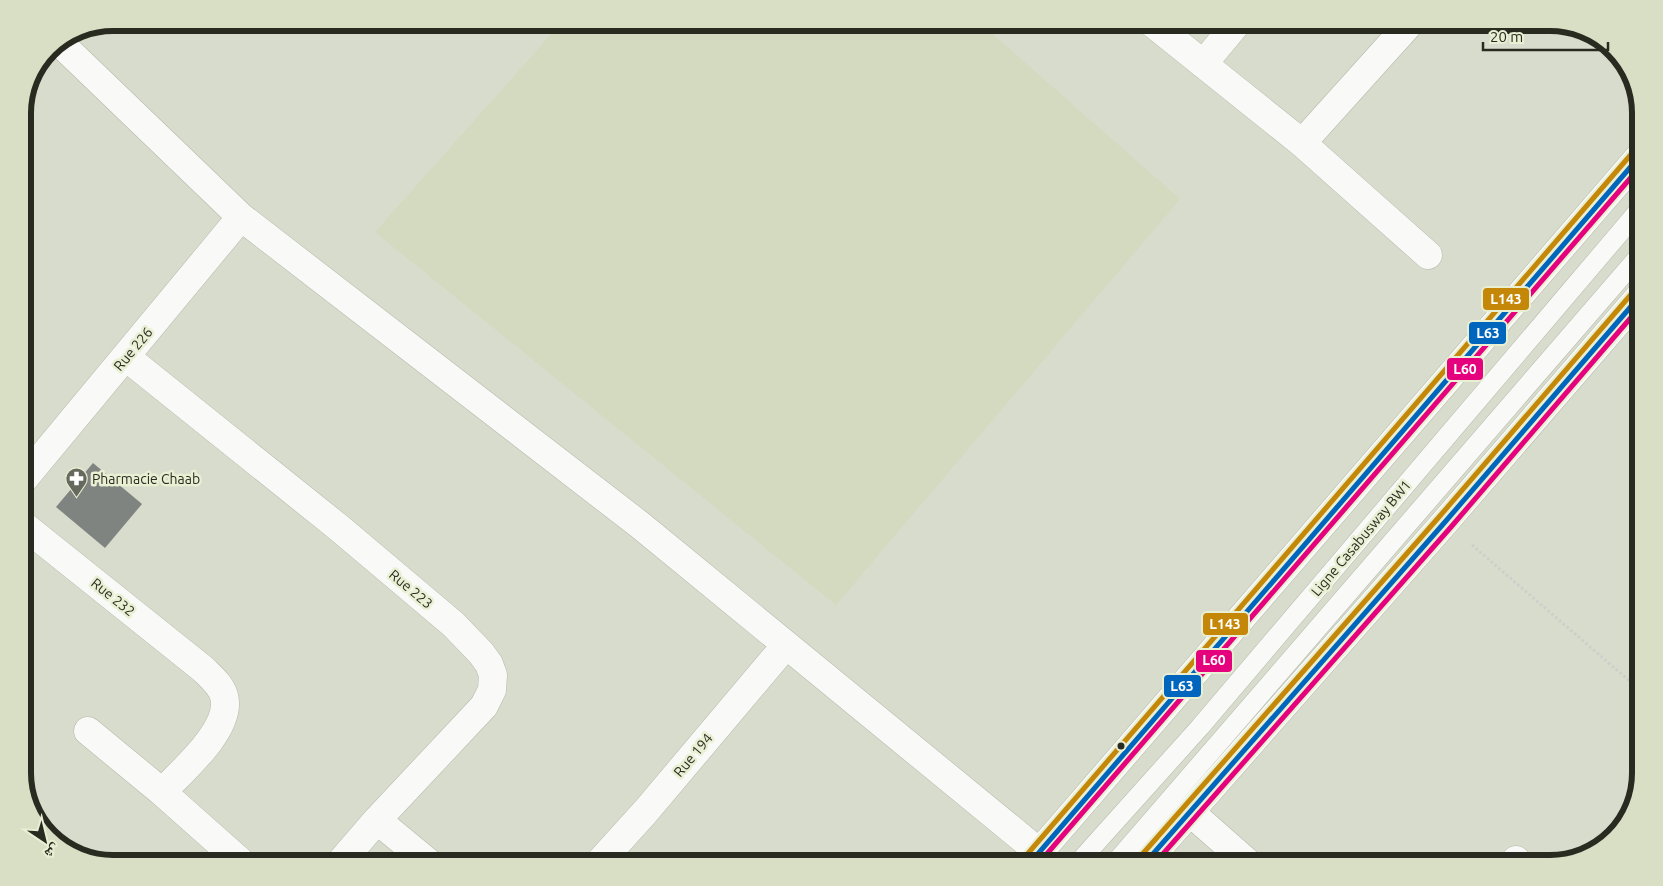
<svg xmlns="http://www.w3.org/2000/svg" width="1663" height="886" font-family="Ubuntu,'Noto Naskh Arabic',sans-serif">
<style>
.built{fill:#d3dabf}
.building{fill:#7f8480}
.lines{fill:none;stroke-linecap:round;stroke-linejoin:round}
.service-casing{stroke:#b6b9ac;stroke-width:20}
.minor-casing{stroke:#b6b9ac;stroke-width:29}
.primary-casing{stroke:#b6b9ac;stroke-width:29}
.path{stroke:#cecfca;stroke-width:3;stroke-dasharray:2.5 2.5;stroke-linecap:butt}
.service{stroke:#f9faf7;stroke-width:19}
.minor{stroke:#f9faf7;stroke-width:28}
.primary{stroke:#f9faf7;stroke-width:28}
.bus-1-casing{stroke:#e8efd3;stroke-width:9}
.bus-2-casing{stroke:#e8efd3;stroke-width:9}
.bus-3-casing{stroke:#e8efd3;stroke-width:9}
.bus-1{stroke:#0065bd;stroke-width:5}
.bus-2{stroke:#e5007d;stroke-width:5}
.bus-3{stroke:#c48708;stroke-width:5}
.bus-dot{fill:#292b21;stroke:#e8efd3;stroke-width:2}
.labels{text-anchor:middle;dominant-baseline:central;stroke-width:5;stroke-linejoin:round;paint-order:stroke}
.street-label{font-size:14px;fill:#292b21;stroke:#e8efd3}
.poi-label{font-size:14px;fill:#292b21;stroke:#e8efd3;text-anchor:start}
.rim{fill:none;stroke:#292b21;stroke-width:6}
.line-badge{stroke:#e8efd3;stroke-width:2}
.badge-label{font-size:14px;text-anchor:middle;font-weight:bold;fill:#fff}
</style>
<rect width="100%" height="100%" fill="#d8dccc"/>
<path class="built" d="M562 22 980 23 1180 199 836 605 375 232Z"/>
<path class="building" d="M93 463 142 504 105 548 56 507Z"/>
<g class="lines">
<defs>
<path id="service" d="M1078 863 1200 727 1640 209
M1115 863 1640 255"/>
<path id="minor" d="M1151 22 1302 143 1428 255
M59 42 241 217 640 525 1039 852
M1203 64 1238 22
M1302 143 1411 22
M126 357 338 527 453 624 481 653 489 664 493 675 492 690 484 706 377 820 340 863
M23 480 241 217
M23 525 203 669C211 677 221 685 224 696 233 728 182 771 162 792
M88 731 162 792 242 863
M1190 812 1248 863
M377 820 429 863
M599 863 646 811 786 645
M1513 863 1516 860"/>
<path id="primary" d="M1030 863 1640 156
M1145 863 1445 522 1640 296"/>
</defs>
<use href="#service" class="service-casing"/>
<use href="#minor" class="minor-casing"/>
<use href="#primary" class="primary-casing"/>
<path class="path" d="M1472 545 1640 690"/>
<use href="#service" class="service"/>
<use href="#minor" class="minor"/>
<use href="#primary" class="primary"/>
<defs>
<path id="bus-1" d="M1030 863 1640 156
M1145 863 1445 522 1640 296"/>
<path id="bus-2" d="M1039 863 1640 167
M1155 863 1451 527 1640 307"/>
<path id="bus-3" d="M1024 858 1634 151
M1139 858 1439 517 1634 291"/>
</defs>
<use href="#bus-1" class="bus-1-casing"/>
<use href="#bus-2" class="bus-2-casing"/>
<use href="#bus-3" class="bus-3-casing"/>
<use href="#bus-1" class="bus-1"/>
<use href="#bus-2" class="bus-2"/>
<use href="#bus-3" class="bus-3"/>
</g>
<defs>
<symbol id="pharmacy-pin" viewBox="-11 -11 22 30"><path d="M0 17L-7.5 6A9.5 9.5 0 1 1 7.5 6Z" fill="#66695d" stroke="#e8efd3"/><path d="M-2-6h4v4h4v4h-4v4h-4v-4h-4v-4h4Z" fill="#fff"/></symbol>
</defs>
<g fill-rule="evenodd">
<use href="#pharmacy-pin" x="64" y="466" width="25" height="34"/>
</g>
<circle class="bus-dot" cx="1121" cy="746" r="4.5"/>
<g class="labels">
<g class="street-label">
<text transform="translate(133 349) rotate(-50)">Rue 226</text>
<text transform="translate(1361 538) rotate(-50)">Ligne Casabusway BW1</text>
<text transform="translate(411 589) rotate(40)">Rue 223</text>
<text transform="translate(113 597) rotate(39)">Rue 232</text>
<text transform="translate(693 755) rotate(-50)">Rue 194</text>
</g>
<g class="poi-label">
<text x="92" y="479">Pharmacie Chaab</text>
</g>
</g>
<path d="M0 0H1663V886H0ZM113 31H1550A82 82 0 0 1 1632 113V773A82 82 0 0 1 1550 855H113A82 82 0 0 1 31 773V113A82 82 0 0 1 113 31Z" fill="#d9dfc5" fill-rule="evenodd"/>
<path class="rim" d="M113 31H1550A82 82 0 0 1 1632 113V773A82 82 0 0 1 1550 855H113A82 82 0 0 1 31 773V113A82 82 0 0 1 113 31Z"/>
<g class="line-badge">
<rect x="1482" y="287" width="48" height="24" rx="5" fill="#c48708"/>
<rect x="1468" y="321" width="39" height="24" rx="5" fill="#0065bd"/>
<rect x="1446" y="357" width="38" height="24" rx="5" fill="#e5007d"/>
<rect x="1202" y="612" width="47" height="24" rx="5" fill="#c48708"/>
<rect x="1195" y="649" width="38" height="24" rx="5" fill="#e5007d"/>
<rect x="1163" y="674" width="39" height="24" rx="5" fill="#0065bd"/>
</g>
<g class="badge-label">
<text x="1506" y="304">L143</text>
<text x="1488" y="338">L63</text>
<text x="1465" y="374">L60</text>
<text x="1225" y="629">L143</text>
<text x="1214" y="665">L60</text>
<text x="1182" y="691">L63</text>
</g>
<g transform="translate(45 841) rotate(145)" stroke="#e8efd3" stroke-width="4" paint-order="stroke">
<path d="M0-4L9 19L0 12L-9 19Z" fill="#292b21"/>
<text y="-8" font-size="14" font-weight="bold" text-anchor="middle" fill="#292b21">ش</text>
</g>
<path d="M1483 42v8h125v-8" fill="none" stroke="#292b21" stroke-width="2.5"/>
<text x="1490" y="42" font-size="15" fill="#292b21" stroke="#e8efd3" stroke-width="4" paint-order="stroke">20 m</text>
</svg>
